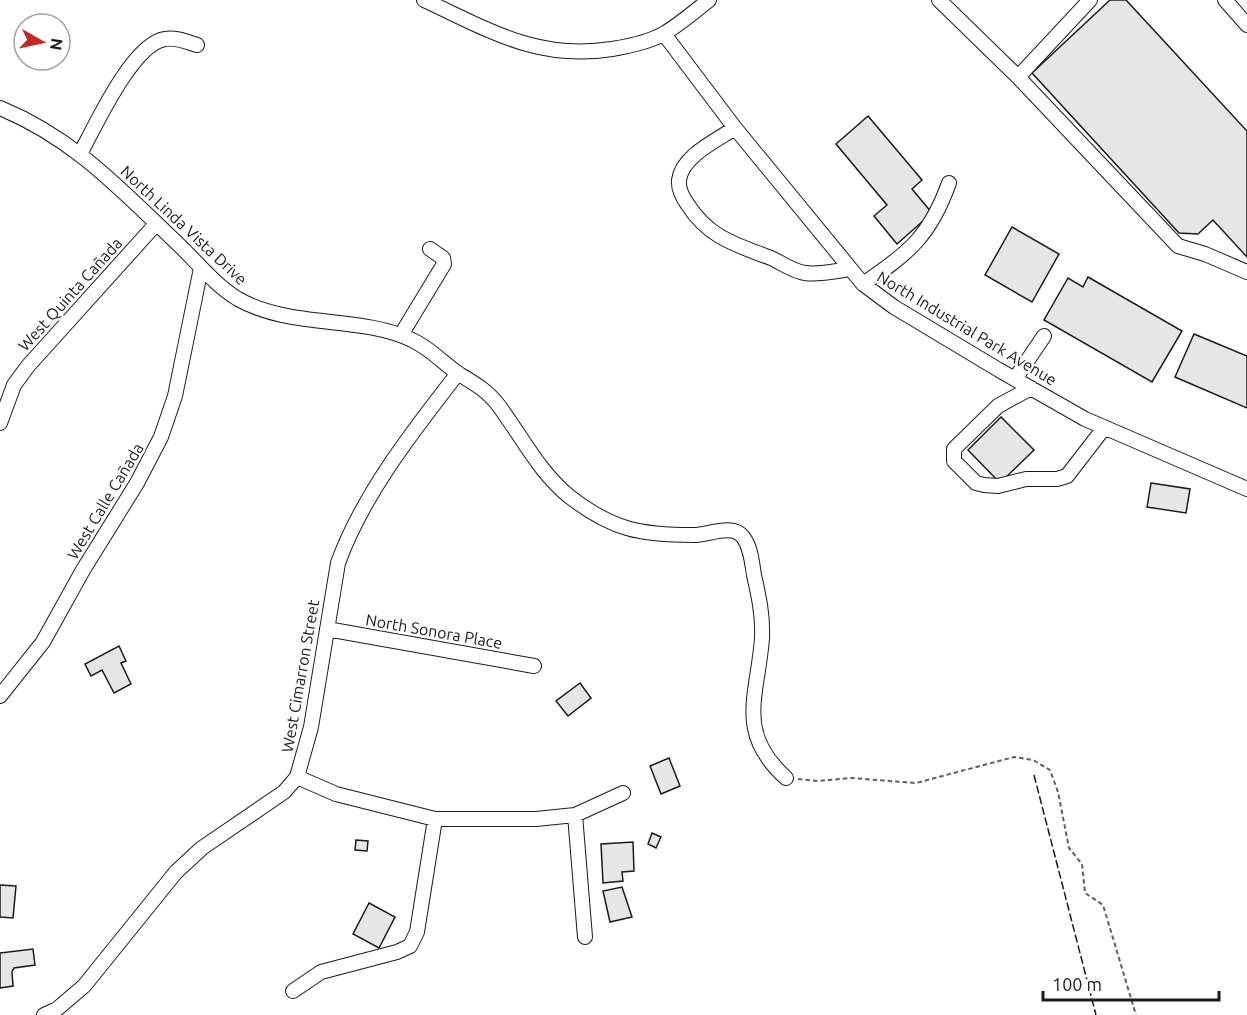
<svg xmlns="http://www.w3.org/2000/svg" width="1247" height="1015" font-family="Ubuntu,sans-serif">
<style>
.building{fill:#e6e6e6;stroke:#1a1a1a;stroke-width:1.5}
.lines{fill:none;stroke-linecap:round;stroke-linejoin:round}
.minor-casing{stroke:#1a1a1a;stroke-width:16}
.path{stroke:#5f5f5f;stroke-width:2;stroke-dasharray:4.5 3;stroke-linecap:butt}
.minor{stroke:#fff;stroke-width:14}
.fence{stroke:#1a1a1a;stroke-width:1.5;stroke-dasharray:8 3;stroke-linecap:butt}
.labels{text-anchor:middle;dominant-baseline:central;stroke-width:4.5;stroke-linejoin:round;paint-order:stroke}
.street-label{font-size:16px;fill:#1a1a1a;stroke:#fff}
</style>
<rect width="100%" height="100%" fill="#fff"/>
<path class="building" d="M1110 0H1126L1247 131V257L1213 220 1198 234 1179 233 1032 73Z
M868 116 922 180 912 189 932 213 897 244 874 216 887 205 836 144Z
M1012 227 1059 254 1032 302 985 275Z
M1088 277 1182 331 1152 382 1044 320 1068 278 1083 287Z
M1194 334 1247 356V408L1175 377Z
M1001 417 1034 450 1000 483 968 450Z
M1151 483 1190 489 1186 513 1147 507Z
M119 646 126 661 121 663 131 684 114 693 102 670 91 676 85 664Z
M580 683 591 698 568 716 556 701Z
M669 758 680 786 661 794 650 766Z
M652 833 661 837 656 848 648 844Z
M356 840 368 841 367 851 355 850Z
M633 842 634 871 622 872 623 881 603 883 601 844Z
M0 885 16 886 13 918 0 917Z
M622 887 632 917 610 922 603 891Z
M369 903 395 917 379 948 353 934Z
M33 949 35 965 14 968 12 972 13 986 0 988V953Z"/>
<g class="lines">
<defs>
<path id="minor" d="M424 0C489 30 538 61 612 49 630 46 650 42 665 33 680 24 695 11 709 0
M939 0 1018 77 1090 0
M1225 0 1247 25
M664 34 735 128 863 284 894 307 999 370 1085 419 1247 489
M1018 77 1178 246 1205 254 1247 272
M0 108C75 139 121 190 178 244 197 262 215 285 238 299 291 329 359 315 412 340 430 348 443 363 459 374 474 383 488 391 499 406 522 437 539 472 570 497 613 530 640 535 694 535 708 535 733 523 743 537 751 547 752 563 754 575 759 597 763 616 762 638 758 695 735 732 786 778
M735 128C717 140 682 156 679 180 678 189 683 198 688 205 709 238 737 245 771 258 782 263 792 271 805 273 819 275 836 271 850 269
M80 154C95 127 132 44 165 39 176 37 187 42 197 45
M863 284C909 253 930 236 949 183
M401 335 444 264 443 258 430 249
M1015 379 1044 336
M1031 388 998 406 954 449V461L976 483 984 485 998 486 1026 479H1057L1067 476 1104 428
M0 423 14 385 28 366 156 224
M327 629 534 666
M0 696 43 642 83 570 137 483 161 437 175 396 201 268
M297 777 336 794 435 819H536L575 815 623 793
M575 815 585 937
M293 991 321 972 397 952 410 946 417 932 435 819
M44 1015 57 1009 84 986 176 872 202 848 284 792 297 777 311 727 338 563C363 494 413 431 458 373"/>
</defs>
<use href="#minor" class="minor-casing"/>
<path class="path" d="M798 779 817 781 851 778 916 783 1014 757 1033 760 1050 770 1058 792 1069 848 1082 864 1085 893 1103 905 1136 1015"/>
<use href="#minor" class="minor"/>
<path class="fence" d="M1034 775 1096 1015"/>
</g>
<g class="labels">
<g class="street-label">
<text transform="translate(184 225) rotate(43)">North Linda Vista Drive</text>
<text transform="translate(70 294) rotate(-48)">West Quinta Cañada</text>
<text transform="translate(967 328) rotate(31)">North Industrial Park Avenue</text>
<text transform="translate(105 501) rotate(-59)">West Calle Cañada</text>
<text transform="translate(434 631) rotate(10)">North Sonora Place</text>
<text transform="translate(300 676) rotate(-80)">West Cimarron Street</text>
</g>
</g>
<g transform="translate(42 42) rotate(99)"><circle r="28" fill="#ffffff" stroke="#a3a3a3" stroke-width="1.5"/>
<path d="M0-4.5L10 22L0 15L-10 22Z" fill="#c62828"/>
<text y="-9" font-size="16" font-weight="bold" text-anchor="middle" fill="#1a1a1a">N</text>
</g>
<path d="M1043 991v9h176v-9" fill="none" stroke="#1a1a1a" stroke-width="3"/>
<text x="1052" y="991" font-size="18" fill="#1a1a1a" stroke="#ffffff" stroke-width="4.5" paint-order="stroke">100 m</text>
</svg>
